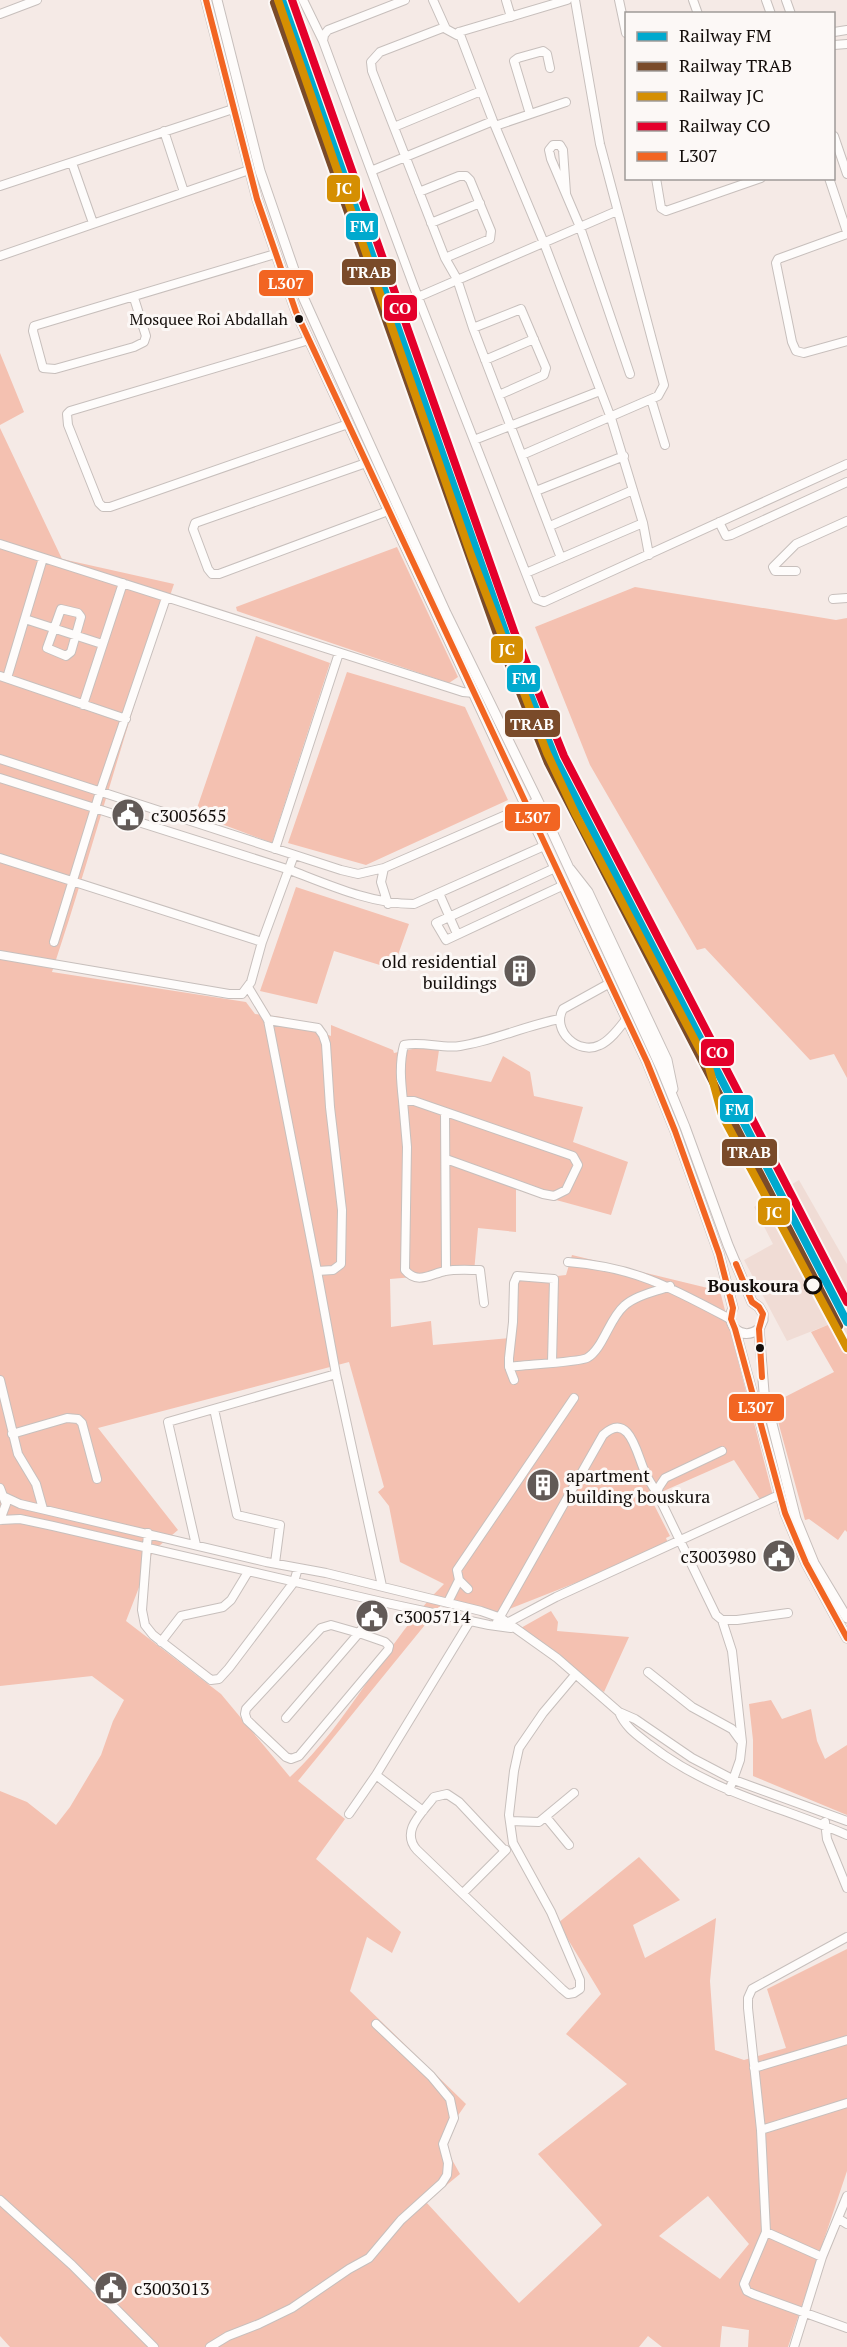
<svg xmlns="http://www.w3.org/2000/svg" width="847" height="2347" font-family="'PT Serif',serif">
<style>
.built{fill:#f0dcd5}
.green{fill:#f4c1b1;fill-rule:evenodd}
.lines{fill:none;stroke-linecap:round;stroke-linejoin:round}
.minor-casing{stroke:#c7bfbc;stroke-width:10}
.tertiary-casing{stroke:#c7bfbc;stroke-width:11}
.minor{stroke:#fefcfb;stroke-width:8}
.tertiary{stroke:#fefcfb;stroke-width:9}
.bus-1-casing{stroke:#fcf8f6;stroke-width:10}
.bus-1{stroke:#f26522;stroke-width:6}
.rail-1-casing{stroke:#fcf8f6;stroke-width:12}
.rail-2-casing{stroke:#fcf8f6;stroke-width:12}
.rail-3-casing{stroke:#fcf8f6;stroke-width:12}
.rail-4-casing{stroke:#fcf8f6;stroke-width:12}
.rail-1{stroke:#00a9ce;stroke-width:8}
.rail-2{stroke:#7a4b2a;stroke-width:8}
.rail-3{stroke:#d58f02;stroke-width:8}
.rail-4{stroke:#e4002b;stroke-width:8}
.bus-dot{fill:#130d0a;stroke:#fcf8f6;stroke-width:2}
.stop-dot{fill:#fcf8f6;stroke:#130d0a;stroke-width:3}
.labels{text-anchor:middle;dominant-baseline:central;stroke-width:6;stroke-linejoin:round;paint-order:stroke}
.bus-label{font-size:16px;fill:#130d0a;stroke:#fcf8f6;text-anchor:end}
.poi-label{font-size:18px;fill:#130d0a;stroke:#fcf8f6;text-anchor:start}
.stop-label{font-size:18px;font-weight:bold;fill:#130d0a;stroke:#fcf8f6;text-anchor:end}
.line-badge{stroke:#fcf8f6;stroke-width:2}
.badge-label{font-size:16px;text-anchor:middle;font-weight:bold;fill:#fff}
</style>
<rect width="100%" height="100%" fill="#f5eae6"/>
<path class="built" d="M799 1180 847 1264V1356L830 1324 787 1341 744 1260 773 1244 754 1207Z"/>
<path class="green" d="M0 353 24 412 0 425Z
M0 428 62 559 174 584C129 712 95 843 52 972L246 1002 255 1014 282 1017 331 1036V1025L393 1050 394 1053 440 1043 436 1071 491 1082 503 1056 530 1072 534 1096 583 1107 573 1142 628 1162 611 1215 516 1189V1232L478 1228 474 1272 390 1279 391 1327 431 1321 433 1345 510 1338 513 1281 566 1275 572 1255 720 1291 773 1496 761 1501 734 1460 650 1497 670 1536 666 1538 669 1546 499 1613 446 1599 298 1781 345 1819 316 1859 401 1932 392 1953 367 1937 350 1991 466 2104 441 2140 460 2174 426 2202 519 2303 602 2225 538 2154 627 2084 566 2034 601 1994 558 1923 639 1857 680 1900 633 1925 645 1958 716 1918 710 1981 715 2050 744 2060 786 2048 767 1989 847 1949V2171L788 2347H748L749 2330 722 2326 720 2347H662L648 2336 639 2347H10L0 2336V1791L27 1802 56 1825 70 1807 101 1755 113 1721 124 1700 92 1676 0 1686ZM349 1362 384 1487 378 1492 389 1506 400 1562 444 1584C385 1642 351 1721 290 1777L221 1694 126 1621 153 1551 178 1530 98 1428ZM708 2196 749 2244 720 2279 659 2236Z
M397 547 458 677 449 683 237 611 236 607Z
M635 587 836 620 847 618V1078L834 1054 810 1060 705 948 697 950 590 765 535 627Z
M256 636 330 663 272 843 195 814Z
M347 672 465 707 508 800 366 865 288 843Z
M296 887 409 924 393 969 334 951 317 1004 260 991Z
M830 1324 847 1353V1532L845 1530 838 1540 809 1519 805 1520 773 1403 834 1372 811 1332Z
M551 1611 558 1622 557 1631 629 1637 604 1692 519 1629Z
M771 1700 782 1719 811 1709 817 1741 825 1759 847 1745V1815L753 1776V1740L749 1704Z"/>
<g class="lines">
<defs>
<path id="minor" d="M303 0 323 41
M405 0 328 30 324 35 323 41 414 287 536 599 544 602 847 464
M433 0 446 29 457 35 459 32 493 121 544 243 611 418 643 523 649 555
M506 0 511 17
M619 0 626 33
M693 0 698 14
M766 0 771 14
M786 0 791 14
M0 14 37 0
M445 27 380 52 371 62 372 71 445 258 457 279 473 328 561 558
M459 32 567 0
M834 32 847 30
M834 45 847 44
M530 114 514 61 518 58 543 51 547 54 550 68
M495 126 566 102
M394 127 481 91
M164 131 184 192
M834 136 847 174
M72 163 93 223
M371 171 493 121
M656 178 661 208 666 211 761 178
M829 178 847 232
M0 186 233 109
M419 192 459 176H466L470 180 491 231 490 239 445 258
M566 193 563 150 560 145H553L549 150 551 159 580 227 630 374
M431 223 480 203
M847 234 778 259 776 263 792 342 796 351 804 353 847 341
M0 256 249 170
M418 297 617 211
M134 298 146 336 144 342 134 347 55 369 43 368 33 331 34 326 275 254
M473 328 521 309 546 368 544 375 499 395
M309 340 70 411 67 414 68 425 99 503 103 507H110L348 424
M485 360 534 339
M651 399 665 445
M474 440 600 391
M522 455 658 396 664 385 600 144 575 0
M366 463 195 523 193 529 208 569 212 574H219L388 511
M536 491 624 456
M719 522 726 536 731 535 847 482
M550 526 633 490
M0 544 463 692 474 693
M796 571H775L773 567 796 544 847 521
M526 573 643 523
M833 599 847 598
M61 609 78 613 81 617 71 652 66 656 47 648Z
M25 619 102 644
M0 676 126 719
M7 678 43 558
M83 705 123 583
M0 759 341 870 358 874 384 868 538 801
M0 778 290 870C329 885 371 904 414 904L544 846
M275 849 339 653
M0 858 262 942
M384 868 381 882 388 904
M555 868 436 923 446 940 564 885
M439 893 457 934
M54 942 100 792 166 598
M0 955 229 994H242L251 982 262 942 294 855
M610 983 563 1009C551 1030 578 1056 600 1045 611 1040 620 1027 627 1018
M248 987 268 1020 317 1271 333 1270 341 1264 342 1210 330 1107 326 1044 323 1035 318 1028 268 1020
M403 1101 407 1147 405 1270C417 1285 431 1274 445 1271 456 1269 469 1270 480 1270L484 1303
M445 1112 446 1271
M446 1159 543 1194 554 1196 566 1190 578 1165 573 1156 414 1101H403C401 1082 399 1064 404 1045 423 1041 442 1049 460 1046 494 1041 526 1025 560 1019
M568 1262C635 1267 672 1288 730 1319
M317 1271 336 1374 382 1586
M509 1367C522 1365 580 1362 587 1358 603 1349 609 1319 624 1306 636 1295 655 1292 670 1286
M0 1380 18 1454 36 1484 43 1509
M514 1380 509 1367V1358L513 1322 514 1283 517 1276 554 1279 552 1362
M214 1409 237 1515 280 1525 275 1563
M12 1434 67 1418 78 1419 82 1423 97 1479
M722 1451 665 1478 659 1487 657 1493 716 1615 722 1620 732 1651 742 1742 740 1760 729 1791
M0 1488 6 1504 0 1520
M5 1497 20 1504 266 1562 326 1573 481 1611 501 1618 557 1658 619 1712 635 1719 692 1758 734 1780 847 1821
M0 1520 20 1519 53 1526 382 1602 489 1625 511 1628
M148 1533 142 1610 145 1625 153 1635 211 1680 219 1679 229 1668 294 1582 298 1568
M196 1545 168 1422 336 1374
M468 1589 459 1580 457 1570 574 1398
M448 1602 459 1580
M722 1620H737L788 1613
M497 1622 603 1435C630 1410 637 1456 645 1472 648 1480 653 1486 657 1493
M505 1624 556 1597 779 1495
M161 1642 181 1616 223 1607 231 1600 248 1572
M648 1672 692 1707 732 1729 740 1740
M619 1712C625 1727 637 1735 650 1745 712 1793 777 1805 847 1835
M286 1718 359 1633 331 1625 321 1628 246 1709 245 1714 247 1720 286 1757 291 1759 299 1756 388 1650 389 1646 385 1642 359 1633 382 1602
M376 1775 423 1811
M349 1814 376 1775 470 1621
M546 1817 569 1845
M510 1821 539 1822 574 1793
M825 1822 827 1839 847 1888
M505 1851 459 1802 447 1794 434 1797C422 1813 400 1831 417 1850L562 1989 568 1994 574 1993 580 1989V1980L551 1912 513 1843 509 1815 514 1771 519 1748 543 1713 575 1675
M463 1893 506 1850
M847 1937 752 1989 748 1998V2008L761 2130 766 2232 744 2284 747 2291 753 2294 847 2328
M754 2068 847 2040
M761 2130 847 2103
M0 2200 72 2265 154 2347
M839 2219 847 2224
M766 2232 822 2257
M210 2347 228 2336 259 2324 292 2308 349 2269 369 2258 401 2220 442 2183 447 2175 448 2163 443 2144 454 2118 450 2099 431 2076 376 2024
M794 2347 822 2257 847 2196"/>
<path id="tertiary" d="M206 0 257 199 296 312 536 828 647 1062 675 1131 719 1254 733 1308C729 1316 730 1322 735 1329L785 1513 806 1563 847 1638
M217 0 260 171 304 299 446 613 538 801 661 1068 685 1127 728 1245 752 1302 759 1307 763 1314V1320L759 1329 764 1392 796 1519 814 1563 847 1618
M570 869 588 892 667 1060 673 1089
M735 1329C742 1335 751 1335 759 1329"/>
</defs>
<use href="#minor" class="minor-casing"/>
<use href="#tertiary" class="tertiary-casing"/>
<use href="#minor" class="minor"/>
<use href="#tertiary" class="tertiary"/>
<defs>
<path id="bus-1" d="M206 0 257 199 296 312 647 1062 675 1131 719 1254 733 1308 731 1319 735 1329 785 1513 806 1563 847 1638
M736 1264 752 1302 759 1307 763 1314 759 1329 762 1377"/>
</defs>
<use href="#bus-1" class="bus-1-casing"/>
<use href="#bus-1" class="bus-1"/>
<defs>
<path id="rail-1" d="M282 0 507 637 556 760 847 1322"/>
<path id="rail-2" d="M274 3 499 640 548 763 839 1326"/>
<path id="rail-3" d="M278 0 471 555 547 753 576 815 709 1067 722 1115 847 1348"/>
<path id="rail-4" d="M292 0 515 634 564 756 847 1302"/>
</defs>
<use href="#rail-1" class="rail-1-casing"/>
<use href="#rail-2" class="rail-2-casing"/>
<use href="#rail-3" class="rail-3-casing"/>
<use href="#rail-4" class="rail-4-casing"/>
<use href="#rail-1" class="rail-1"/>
<use href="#rail-2" class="rail-2"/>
<use href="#rail-3" class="rail-3"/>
<use href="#rail-4" class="rail-4"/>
</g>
<defs>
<symbol id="civic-disc" viewBox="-11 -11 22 22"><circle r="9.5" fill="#625a57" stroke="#fcf8f6"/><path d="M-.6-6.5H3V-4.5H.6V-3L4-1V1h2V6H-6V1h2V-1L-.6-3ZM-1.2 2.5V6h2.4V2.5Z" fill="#fff"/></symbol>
<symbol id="building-disc" viewBox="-11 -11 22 22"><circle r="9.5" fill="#625a57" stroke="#fcf8f6"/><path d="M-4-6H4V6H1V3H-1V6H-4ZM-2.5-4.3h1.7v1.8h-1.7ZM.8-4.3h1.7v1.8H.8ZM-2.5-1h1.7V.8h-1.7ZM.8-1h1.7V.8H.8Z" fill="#fff"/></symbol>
</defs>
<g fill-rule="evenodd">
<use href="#civic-disc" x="109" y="796" width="38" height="38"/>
<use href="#building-disc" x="501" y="952" width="38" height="38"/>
<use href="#building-disc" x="524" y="1466" width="38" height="38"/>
<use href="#civic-disc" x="760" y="1537" width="38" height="38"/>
<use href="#civic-disc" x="353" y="1597" width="38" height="38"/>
<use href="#civic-disc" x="92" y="2269" width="38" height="38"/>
</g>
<g class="bus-dot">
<circle cx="299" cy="319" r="5"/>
<circle cx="760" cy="1348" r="5"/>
</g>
<circle class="stop-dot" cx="813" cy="1285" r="8"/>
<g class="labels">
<g class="bus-label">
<text x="288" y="319">Mosquee Roi Abdallah</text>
</g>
<g class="poi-label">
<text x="151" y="815">c3005655</text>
<text x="497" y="961" text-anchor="end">old residential<tspan x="497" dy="21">buildings</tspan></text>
<text x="566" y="1475">apartment<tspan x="566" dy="21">building bouskura</tspan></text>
<text x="756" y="1556" text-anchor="end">c3003980</text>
<text x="395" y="1616">c3005714</text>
<text x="134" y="2288">c3003013</text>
</g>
<g class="stop-label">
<text x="799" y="1285">Bouskoura</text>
</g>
</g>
<g class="line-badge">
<rect x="326" y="174" width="35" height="29" rx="6" fill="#d58f02"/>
<rect x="345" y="212" width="34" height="29" rx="6" fill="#00a9ce"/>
<rect x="341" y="258" width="56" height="28" rx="6" fill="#7a4b2a"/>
<rect x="258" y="269" width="56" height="28" rx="6" fill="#f26522"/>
<rect x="383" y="294" width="35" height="28" rx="6" fill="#e4002b"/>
<rect x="490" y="635" width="34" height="29" rx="6" fill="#d58f02"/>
<rect x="506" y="664" width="35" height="29" rx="6" fill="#00a9ce"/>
<rect x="504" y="709" width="57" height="29" rx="6" fill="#7a4b2a"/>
<rect x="504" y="803" width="57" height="29" rx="6" fill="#f26522"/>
<rect x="700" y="1038" width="35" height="29" rx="6" fill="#e4002b"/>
<rect x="719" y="1094" width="35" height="29" rx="6" fill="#00a9ce"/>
<rect x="721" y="1138" width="57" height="29" rx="6" fill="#7a4b2a"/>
<rect x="757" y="1197" width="34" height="29" rx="6" fill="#d58f02"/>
<rect x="728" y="1393" width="57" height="29" rx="6" fill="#f26522"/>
</g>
<g class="badge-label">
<text x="344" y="194">JC</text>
<text x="362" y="232">FM</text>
<text x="369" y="278">TRAB</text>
<text x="286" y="289">L307</text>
<text x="400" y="314">CO</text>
<text x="507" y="655">JC</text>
<text x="524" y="684">FM</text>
<text x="532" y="730">TRAB</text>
<text x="533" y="823">L307</text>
<text x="717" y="1058">CO</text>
<text x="737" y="1115">FM</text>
<text x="749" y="1158">TRAB</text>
<text x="774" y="1218">JC</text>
<text x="756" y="1413">L307</text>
</g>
<rect x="625" y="12" width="210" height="168" fill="#fcf8f6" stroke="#9f9a98" stroke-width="1.5"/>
<rect x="637" y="32" width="30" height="9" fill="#00a9ce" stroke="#9f9a98" stroke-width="1.5"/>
<text x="679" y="42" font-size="18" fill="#130d0a">Railway FM</text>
<rect x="637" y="62" width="30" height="9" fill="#7a4b2a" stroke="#9f9a98" stroke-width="1.5"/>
<text x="679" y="72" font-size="18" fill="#130d0a">Railway TRAB</text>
<rect x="637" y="92" width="30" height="9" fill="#d58f02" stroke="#9f9a98" stroke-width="1.5"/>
<text x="679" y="102" font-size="18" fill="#130d0a">Railway JC</text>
<rect x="637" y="122" width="30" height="9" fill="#e4002b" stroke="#9f9a98" stroke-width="1.5"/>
<text x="679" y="132" font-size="18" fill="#130d0a">Railway CO</text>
<rect x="637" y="152" width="30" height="9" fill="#f26522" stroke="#9f9a98" stroke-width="1.5"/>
<text x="679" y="162" font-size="18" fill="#130d0a">L307</text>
</svg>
